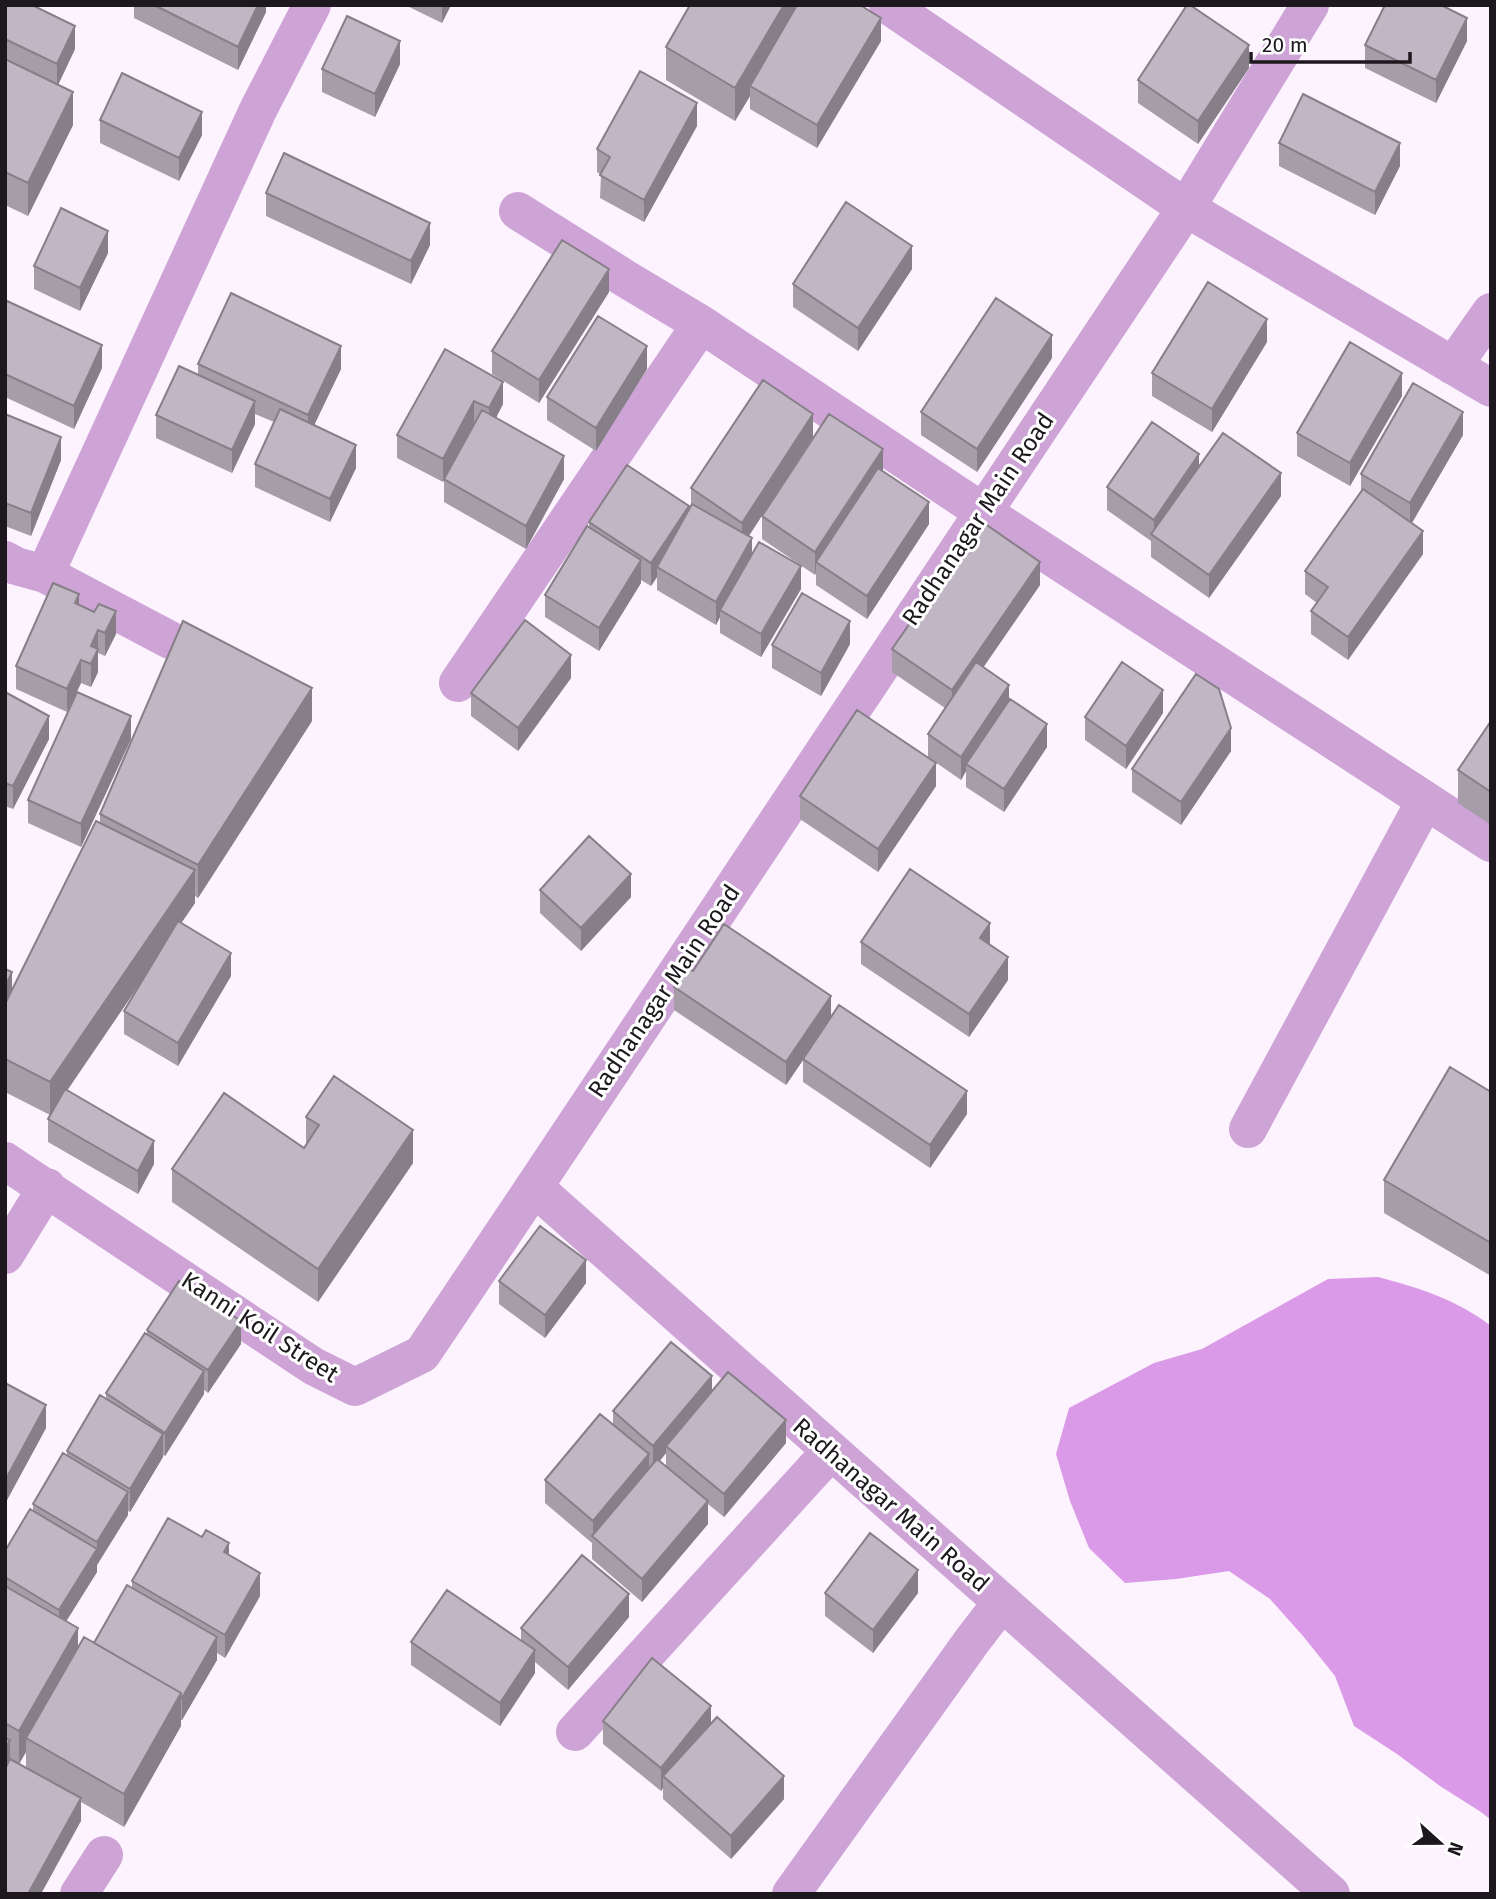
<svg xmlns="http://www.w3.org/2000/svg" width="1496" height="1899" font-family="'Fira Sans',sans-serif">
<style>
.water{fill:#da9ae7}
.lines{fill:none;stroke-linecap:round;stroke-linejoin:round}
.minor{stroke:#cea4d7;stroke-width:38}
.tertiary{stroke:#cea4d7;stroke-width:38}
.wall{fill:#a69da8;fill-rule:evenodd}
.shaded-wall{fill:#877f88}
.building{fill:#c1b6c3;stroke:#877f88;stroke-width:2}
.labels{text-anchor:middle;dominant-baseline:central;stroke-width:6;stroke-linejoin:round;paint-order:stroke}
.street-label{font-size:24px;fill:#1c181d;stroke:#fff}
</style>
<rect width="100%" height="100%" fill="#fcf3fe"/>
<path class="water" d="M1378 1277C1419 1288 1456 1299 1491 1326V1820L1481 1812 1440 1786 1397 1754 1354 1726 1335 1676 1303 1636 1270 1599 1229 1571 1176 1579 1125 1583 1089 1548 1070 1501 1056 1454 1069 1408 1154 1363 1202 1349 1328 1279Z"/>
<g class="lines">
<path class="minor" d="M1310 5 1186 208 1491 388
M518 211 626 279 701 324 983 512 1491 843
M1453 366 1491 312
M5 560 16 566 45 574 258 110 312 5
M45 574 170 640
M458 683 701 324
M1248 1129 1425 801
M5 1161 313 1366 355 1387 422 1354 534 1187
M5 1255 47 1187
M575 1732 831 1451
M79 1894 104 1855
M791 1894 972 1641 1002 1602"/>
<path class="tertiary" d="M888 5 1186 208 534 1187 1331 1894"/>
</g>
<path class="wall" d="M5 5 75 49 58 85 73 125 28 216 5 205Z
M134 5H266V12L238 70 134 18Z
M405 5H451L442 23Z
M881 41 817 148 750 109V96L735 121 666 80V47Z
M1467 41 1436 103 1365 68V45Z
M400 64 375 117 322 92V69Z
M1249 68 1198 144 1138 103V80Z
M100 120 202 135 179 181 100 143Z
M697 126 644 222 600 198 601 175 597 172V149Z
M1279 143 1400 166 1375 215 1279 166Z
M266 193 430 245 411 284 266 216Z
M108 253 80 311 34 289V266Z
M912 269 858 351 793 307V284Z
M609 292 539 403 492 374V351Z
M5 305 102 368 74 429 5 397Z
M1267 342 1212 432 1152 396V373Z
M1052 358 977 472 921 435V412Z
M198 364 341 369 314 425 356 468 330 522 255 487V464L274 422 255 414V424L232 473 156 438V415L198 375Z
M647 369 596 451 547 420V397Z
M503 382V404L496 418 564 479 526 549 444 502V479L475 424 443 482 397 458V435Z
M1402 396 1350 486 1297 456V433Z
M5 414 61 460 31 536 5 526Z
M1463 435 1412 523 1423 554 1348 660 1311 634V611L1317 603 1305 594V571L1361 493V474Z
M813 437 749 536 752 554 801 589 761 657 720 633V617L716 625 657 590V577L651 586 641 580V583L599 651 545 617V595L589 527V522L689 510 691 507V488Z
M1199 467 1281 496 1209 598 1151 557V541L1107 510V487Z
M883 472 929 524 867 619 816 585V572L815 575 762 539V516Z
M1040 585 983 667 1047 747 1004 812 966 787V771L961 780 928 757V734L945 708 892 672V649Z
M79 605 116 634 105 656 98 653V672L91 687 81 683 67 712 16 689V666Z
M850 644 821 696 772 668V645Z
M571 678 518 751 471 716V693Z
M5 692 49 739 13 809 5 806Z
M1163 713 1126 769 1085 740V717Z
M312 721 198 898 195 896V903L181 923 231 976 178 1066 124 1034V1011L143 979 67 1091 154 1164 138 1194 48 1142V1119L50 1115 5 1092V969L12 991 100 823V814Z
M1491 721V825L1458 803V770Z
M131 739 81 847 28 823V800Z
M1231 751 1181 825 1132 792V769Z
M936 786 878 872 800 819V796Z
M540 890 631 897 581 951 540 913Z
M861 942 1008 980 969 1037 861 964Z
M693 971 831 1017 967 1114 930 1168 803 1082V1060L786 1085 674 1010V987Z
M1491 1092V1276L1384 1213V1180Z
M306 1117 413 1163 318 1302 172 1202V1169L304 1148 306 1145Z
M499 1281 586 1283 545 1338 499 1304Z
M147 1330 241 1344 208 1393 204 1390V1394L165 1456 163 1455V1457L130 1512 128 1511V1515L97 1565V1572L66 1621 78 1646 94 1643 132 1588V1581L229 1555 260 1596 225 1658 217 1653V1660L182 1720H181V1726L124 1827 81 1802V1821L5 1894V1551L33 1511V1504L67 1455V1451L106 1398V1393L147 1334ZM26 1752V1768L10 1760V1759L19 1764Z
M5 1383 46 1428 7 1500 5 1499Z
M712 1391 786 1443 724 1517 708 1504V1524L642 1602 592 1559V1543L545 1503V1480L613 1424V1411ZM666 1453V1466L660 1461Z
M825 1593H918L873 1653 825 1616Z
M629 1617 568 1690 535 1662V1673L500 1726 411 1665V1642L521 1641V1628Z
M603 1721 711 1724 784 1799 731 1859 663 1799V1788L661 1791 603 1744Z"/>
<path class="shaded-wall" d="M258 5H266V12L238 70V47Z
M442 5H451L442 23Z
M784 5H804L750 86V96L735 121V88Z
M881 18V41L817 148V125Z
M1467 18V41L1436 103V80Z
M75 26V49L57 87V64Z
M400 41V64L375 117V94Z
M1249 45V68L1198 144V121Z
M73 92V125L28 216V183Z
M697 103V126L644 222V200Z
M202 112V135L179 181V158Z
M1400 143V166L1375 215V192Z
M430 223V245L411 284V261Z
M108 231V253L80 311V288Z
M912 246V269L858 351V328Z
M609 269V292L539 403V380Z
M1267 319V342L1212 432V409Z
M1052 335V358L977 472V449Z
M102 345V368L74 429V406Z
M341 346V369L308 438V415Z
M647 346V369L596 451V428Z
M1402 373V396L1350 486V463Z
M503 382V404L489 431V408Z
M255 401V424L232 473V450Z
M474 401V424L443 482V459Z
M1463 412V435L1410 526V503Z
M813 414V437L742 546V523Z
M61 437V460L31 536V513Z
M356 445V468L330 522V499Z
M883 449V472L816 562V572L815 575V552Z
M1199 454V477L1154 536V520Z
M564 456V479L526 549V526Z
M1281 473V496L1209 598V575Z
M929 502V524L867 619V596Z
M689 506V529L657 567V577L651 586V563Z
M1423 531V554L1348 660V637Z
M752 538V561L720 610V617L716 625V602Z
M641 560V583L599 651V628Z
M1040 562V585L952 713V690Z
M801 566V589L761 657V634Z
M79 594V617L75 603Z
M116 611V634L105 656V633Z
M850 621V644L821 696V673Z
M98 630V672L91 687V646Z
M571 655V678L518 751V728Z
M81 660V683L67 712V689Z
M1009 685V708L966 764V771L961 780V757Z
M312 688V721L198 898V865Z
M1163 690V713L1126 769V746Z
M49 716V739L13 809V786Z
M131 716V739L81 847V824Z
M1047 724V747L1004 812V789Z
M1231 728V751L1181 825V802Z
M936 763V786L878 872V849Z
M195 870V903L50 1115V1082Z
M631 874V897L581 951V928Z
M990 923V946L980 938Z
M231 953V976L178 1066V1043Z
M1008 957V980L969 1037V1014Z
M12 972V995L5 1010V987Z
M831 996V1019L786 1085V1062Z
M967 1091V1114L930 1168V1145Z
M413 1130V1163L318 1302V1269Z
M154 1141V1164L138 1194V1171Z
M586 1260V1283L545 1338V1315Z
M241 1321V1344L208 1393V1370Z
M204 1371V1394L165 1456V1433Z
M712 1376V1398L666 1446V1453L653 1469V1446Z
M46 1405V1428L7 1500V1477Z
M786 1420V1443L724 1517V1494Z
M163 1434V1457L130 1512V1489Z
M649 1454V1477L593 1537V1521Z
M128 1492V1515L97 1565V1542Z
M708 1501V1524L642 1602V1579Z
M229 1543V1566L224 1552Z
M97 1549V1572L59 1633V1610Z
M918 1570V1593L873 1653V1630Z
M260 1573V1596L225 1658V1635Z
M629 1594V1617L568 1690V1667Z
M78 1628V1661L26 1738V1752L19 1764V1731Z
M217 1637V1660L182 1720V1698Z
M535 1650V1673L500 1726V1703Z
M181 1693V1726L124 1827V1794Z
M711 1706V1729L663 1776V1788L661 1791V1768Z
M10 1740V1773L5 1782V1749Z
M784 1776V1799L731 1859V1836Z
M81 1798V1821L41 1894H28Z"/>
<path class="building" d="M5 5H32L75 26 57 64 5 39Z
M154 5H258L238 47Z
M690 5H784L735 88 666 47Z
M797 5H860L881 18 817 125 750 86Z
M1187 5H1190L1249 45 1198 121 1138 80Z
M1385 5H1441L1467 18 1436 80 1365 45Z
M347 16 400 41 375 94 322 69Z
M5 59 73 92 28 183 5 172Z
M640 71 697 103 644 200 600 175 610 157 597 149Z
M122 73 202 112 179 158 100 120Z
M1303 94 1400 143 1375 192 1279 143Z
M284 153 430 223 411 261 266 193Z
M846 202 912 246 858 328 793 284Z
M61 208 108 231 80 288 34 266Z
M562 240 609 269 539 380 492 351Z
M1208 282 1267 319 1212 409 1152 373Z
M231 293 341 346 308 415 198 364Z
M996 298 1052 335 977 449 921 412Z
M7 301 102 345 74 406 5 374V305Z
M598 316 647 346 596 428 547 397Z
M1350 342 1402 373 1350 463 1297 433Z
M445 349 503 382 489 408 474 401 443 459 397 435Z
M179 366 255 401 232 450 156 415Z
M763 380 813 414 742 523 691 488Z
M1413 383 1463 412 1410 503 1361 474Z
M280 409 356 445 330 499 255 464Z
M482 410 564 456 526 526 444 479Z
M5 414 61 437 31 513 5 503Z
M829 414 883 449 815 552 762 516Z
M1152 422 1199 454 1154 520 1107 487Z
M1223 433 1281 473 1209 575 1151 534Z
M627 465 689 506 651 563 589 522Z
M878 468 929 502 867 596 816 562Z
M1363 489 1423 531 1348 637 1311 611 1328 587 1305 571Z
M692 504 752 538 716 602 657 567Z
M981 521 1040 562 952 690 892 649Z
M587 526 641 560 599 628 545 595Z
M759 542 801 566 761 634 720 610Z
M53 583 79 594 75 603 94 612 99 604 116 611 105 633 98 630 91 646 98 649 91 664 81 660 67 689 16 666Z
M802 593 850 621 821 673 772 645Z
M525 620 571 655 518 728 471 693Z
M183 621 312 688 198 865 100 814Z
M976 662 1009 685 961 757 928 734Z
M1122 662 1163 690 1126 746 1085 717Z
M1196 674 1219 689 1231 728 1181 802 1132 769Z
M5 692 49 716 13 786 5 783Z
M77 692 131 716 81 824 28 800Z
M1010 699 1047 724 1004 789 966 764Z
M857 710 936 763 878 849 800 796Z
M1491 721V792L1458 770Z
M96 821 195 870 50 1082 5 1059V1004Z
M589 836 631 874 581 928 540 890Z
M910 869 990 923 980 938 1008 957 969 1014 861 942Z
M178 921 231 953 178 1043 124 1011Z
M724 924 831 996 786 1062 674 987 686 967 693 971Z
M5 969 12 972 5 987Z
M839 1005 967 1091 930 1145 803 1059Z
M1450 1067 1491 1092V1243L1384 1180Z
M334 1076 413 1130 318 1269 172 1169 224 1093 304 1148 319 1125 306 1117Z
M65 1089 154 1141 138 1171 48 1119Z
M540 1226 586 1260 545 1315 499 1281Z
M179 1281 241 1321 208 1370 147 1330Z
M145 1333 204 1371 165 1433 106 1393Z
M671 1342 712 1376 653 1446 613 1411Z
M728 1372 786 1420 724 1494 666 1446Z
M5 1383 46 1405 7 1477 5 1476Z
M100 1395 163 1434 130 1489 67 1451Z
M600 1414 649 1454 593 1521 545 1480Z
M63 1453 128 1492 97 1542 33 1504Z
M657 1459 708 1501 642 1579 592 1536Z
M30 1509 97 1549 59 1610 5 1577V1551Z
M168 1518 202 1537 206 1530 229 1543 224 1552 260 1573 225 1635 132 1581Z
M870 1533 918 1570 873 1630 825 1593Z
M582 1555 629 1594 568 1667 521 1628Z
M127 1585 217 1637 182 1698 181 1697V1693L94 1643Z
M5 1586 78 1628 19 1731 5 1723Z
M447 1590 535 1650 500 1703 411 1642Z
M84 1637 181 1693 124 1794 26 1738Z
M652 1658 711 1706 661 1768 603 1721Z
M717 1717 784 1776 731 1836 663 1776Z
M5 1738 10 1740 5 1749Z
M10 1759 81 1798 28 1894H5V1769Z"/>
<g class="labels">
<g class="street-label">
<text transform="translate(978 519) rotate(-56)">Radhanagar Main Road</text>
<text transform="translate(664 991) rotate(-56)">Radhanagar Main Road</text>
<text transform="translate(260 1327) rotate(33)">Kanni Koil Street</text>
<text transform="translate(891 1505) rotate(41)">Radhanagar Main Road</text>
</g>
</g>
<rect width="1496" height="1899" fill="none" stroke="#1c181d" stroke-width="14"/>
<g transform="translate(1440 1843) rotate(111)" stroke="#ffffff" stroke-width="5" paint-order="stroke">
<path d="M0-5L12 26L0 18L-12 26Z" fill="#1c181d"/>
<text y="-10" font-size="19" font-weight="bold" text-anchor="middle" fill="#1c181d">N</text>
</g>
<path d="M1251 52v10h159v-10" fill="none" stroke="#1c181d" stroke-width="3.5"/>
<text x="1262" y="52" font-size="21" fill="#1c181d" stroke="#ffffff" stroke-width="5" paint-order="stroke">20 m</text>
</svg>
